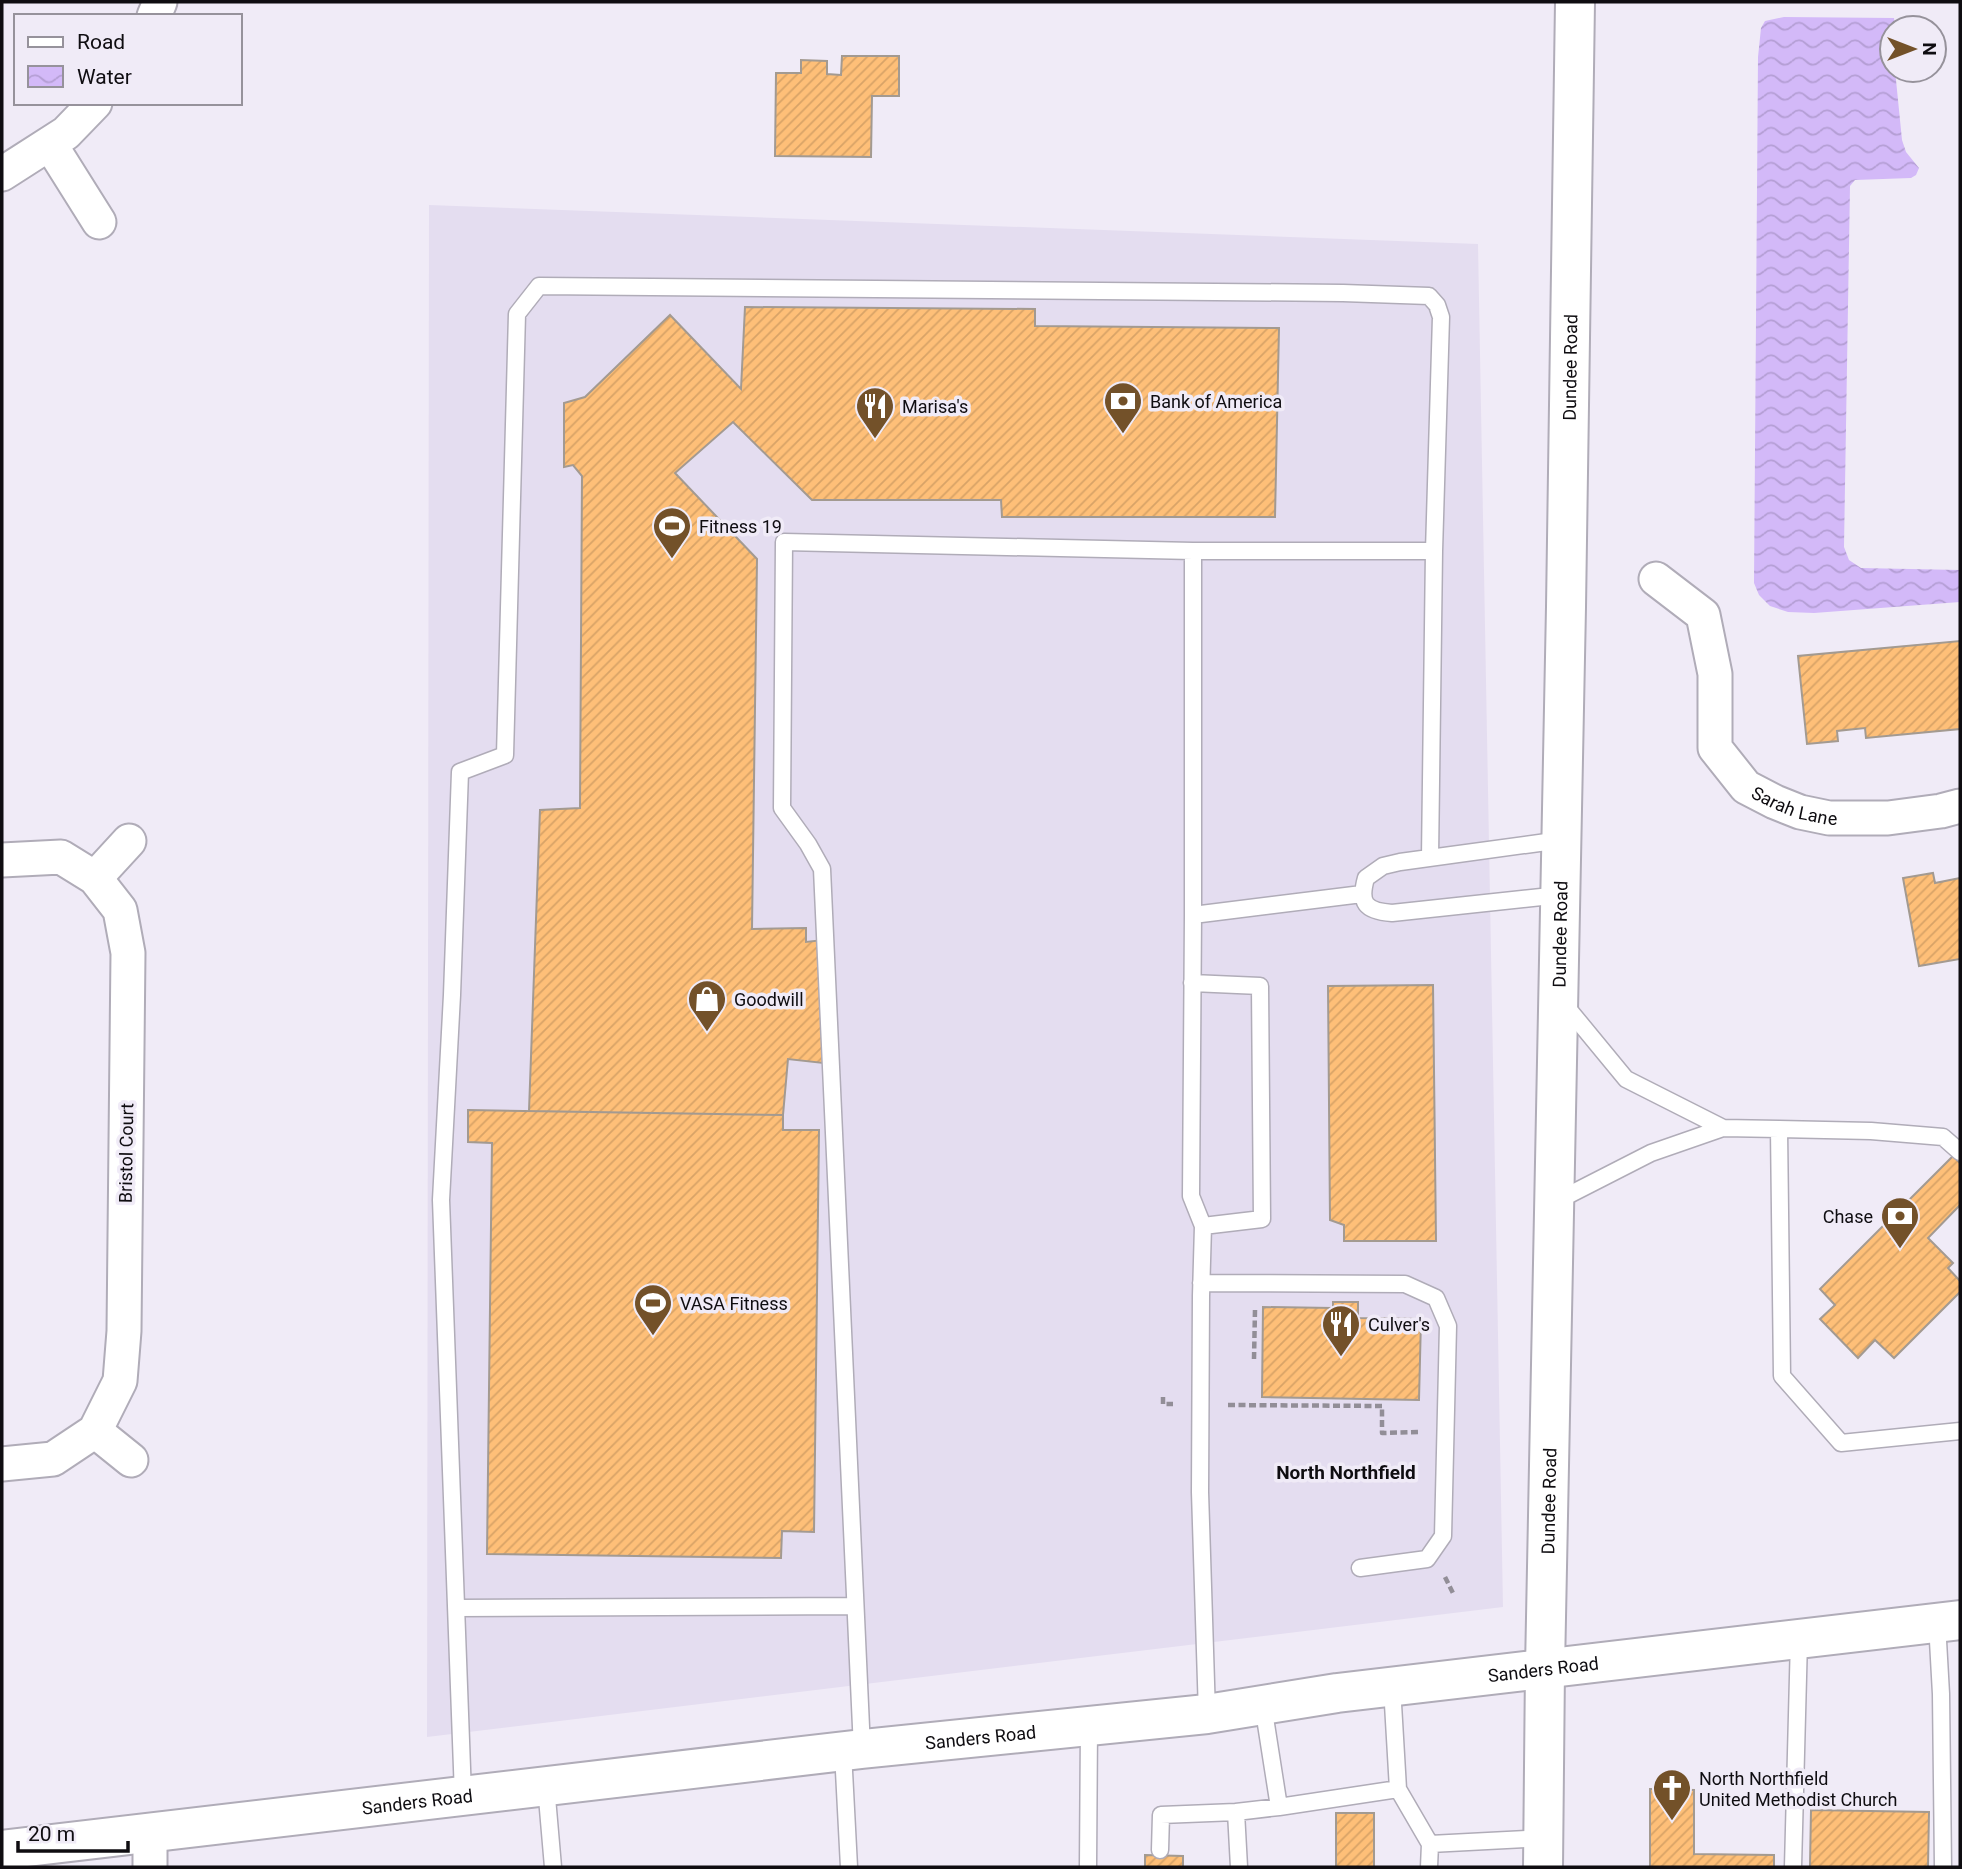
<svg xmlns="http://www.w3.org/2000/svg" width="1962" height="1869" font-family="Roboto,sans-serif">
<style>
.built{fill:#e4ddf0}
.water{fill:url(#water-waves)}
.building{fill:url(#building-hatch);stroke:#a39a91;stroke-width:2}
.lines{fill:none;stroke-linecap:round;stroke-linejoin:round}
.service-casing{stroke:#b0acb8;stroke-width:19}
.minor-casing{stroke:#b0acb8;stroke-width:37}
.secondary-casing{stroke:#b0acb8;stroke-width:42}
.primary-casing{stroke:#b0acb8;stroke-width:42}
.path{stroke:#928e97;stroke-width:4.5;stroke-dasharray:7 3.5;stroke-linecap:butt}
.service{stroke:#fff;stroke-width:16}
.minor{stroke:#fff;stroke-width:33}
.secondary{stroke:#fff;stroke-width:38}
.primary{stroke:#fff;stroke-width:38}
.labels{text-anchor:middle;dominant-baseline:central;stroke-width:7;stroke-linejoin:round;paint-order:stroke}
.street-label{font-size:18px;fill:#0f0d11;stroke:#f0ebf7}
.poi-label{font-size:18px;fill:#0f0d11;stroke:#f0ebf7;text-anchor:start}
.neighbourhood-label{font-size:19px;font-weight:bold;fill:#0f0d11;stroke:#f0ebf7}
</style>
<defs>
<pattern id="water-waves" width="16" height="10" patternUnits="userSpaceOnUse" patternTransform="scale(1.75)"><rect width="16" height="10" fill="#d3b9f8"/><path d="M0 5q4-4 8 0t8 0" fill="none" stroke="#b49ed4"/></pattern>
<pattern id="building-hatch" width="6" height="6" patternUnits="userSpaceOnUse" patternTransform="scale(1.75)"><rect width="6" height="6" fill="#febf78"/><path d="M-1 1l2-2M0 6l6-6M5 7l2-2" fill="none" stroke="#d8a367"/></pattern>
</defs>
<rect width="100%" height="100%" fill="#f0ebf7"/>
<path class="built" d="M429 205 1478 244 1503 1607 427 1737Z"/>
<path class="water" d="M1784 17 1894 18 1895 28H1892V70H1895L1902 140 1906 152 1919 168 1916 175 1911 178 1855 180 1850 186 1844 547 1849 560 1861 568 1960 570V602L1814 613 1788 612 1770 606 1759 595 1754 583 1758 57 1761 28 1765 21Z"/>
<path class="building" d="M842 56H899V96H872L871 157 775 156 776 73H801V60L827 61V74L841 75Z
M745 307 1035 309V326L1279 328 1275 517H1002L1001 500H812L733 422 675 473 757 559 752 929 806 928V942L823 940V1063L788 1059 783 1115 529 1111 540 810 580 808 582 476 573 465 564 467V403L585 397 670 315 741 389Z
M1960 641V729L1866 738 1865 728 1837 731 1838 741 1807 744 1798 656Z
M1933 873 1935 883 1960 878V959L1919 966 1903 878Z
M1433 985 1436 1241H1344V1225L1330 1220 1328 986Z
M468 1110 783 1115V1130H819L814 1532 782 1531 781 1558 487 1554 492 1143 468 1142Z
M1953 1156 1960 1163V1205L1928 1238 1953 1263 1948 1268 1960 1281V1292L1894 1358 1875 1340 1858 1358 1820 1319 1835 1305 1820 1289Z
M1333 1302H1358V1318L1421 1319 1419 1400 1262 1397 1263 1307 1333 1308Z
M1650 1789 1694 1790V1854L1774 1855V1867H1650Z
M1811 1810 1929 1812 1928 1867H1810Z
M1336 1813H1374V1867H1336Z
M1145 1855 1183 1856V1867H1145Z"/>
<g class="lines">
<defs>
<path id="service" d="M1560 895 1392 913C1365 911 1359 903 1366 878L1383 866 1400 862 1561 840
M1193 915V551H1434
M1192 983 1260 986 1262 1219 1203 1226
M1723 1128 1779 1129 1782 1376 1841 1443 1960 1431
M1779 1129 1871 1131 1943 1137 1960 1152
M1557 1201 1651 1153 1723 1128 1626 1079 1565 1005
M1201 1283 1405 1284 1436 1298 1448 1326 1443 1536 1427 1559 1360 1568
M457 1608 855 1606
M1937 1623 1941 1694 1943 1867
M1263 1705 1279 1807 1398 1789 1392 1687
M1207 1714 1200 1492 1201 1296 1203 1226 1191 1196 1193 915 1362 894
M862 1749 822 869 808 844 782 808 784 542 1193 551
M843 1752 849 1867
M546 1786 553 1867
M1398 1789 1430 1844
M463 1795 441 1200 452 995 460 772 505 755 517 314 539 286 1343 293 1429 296 1437 305 1441 317 1434 551 1430 858
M1160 1850 1161 1815 1236 1812
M1088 1867 1089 1726
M1239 1867 1236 1812 1279 1807
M1429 1867 1430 1844 1543 1838
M1793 1867 1799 1639"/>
<g id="minor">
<path d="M154 16 160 2"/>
<path d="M50 144 99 222"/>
<path d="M2 174 66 133 95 103"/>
<path id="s1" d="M1656 579 1703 615 1715 674V748L1746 787 1775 802 1800 812 1829 818H1888L1941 811 1960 806"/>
<path d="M2 860 61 857 95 878 120 910 128 953 124 1331 120 1381 95 1431 53 1459 2 1464"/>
<path d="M95 878 129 841"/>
<path d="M95 1431 131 1460"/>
<path d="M150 1833V1867"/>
</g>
<g id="secondary">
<path id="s2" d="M2 1850 862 1749 1207 1714 1337 1693 1960 1620"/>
</g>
<g id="primary">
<path id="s3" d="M1543 1867 1545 1668 1566 607 1575 2"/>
</g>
</defs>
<use href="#service" class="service-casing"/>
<use href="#minor" class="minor-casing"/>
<use href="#secondary" class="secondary-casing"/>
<use href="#primary" class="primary-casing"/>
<path class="path" d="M1254 1359 1255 1310
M1163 1397V1404H1173
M1228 1405 1382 1406V1433L1420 1432
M1445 1577 1454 1595"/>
<use href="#service" class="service"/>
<use href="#minor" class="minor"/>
<use href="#secondary" class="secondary"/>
<use href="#primary" class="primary"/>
</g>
<defs>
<symbol id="bank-pin" viewBox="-11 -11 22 30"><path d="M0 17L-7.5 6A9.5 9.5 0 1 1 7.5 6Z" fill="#735129" stroke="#f0ebf7"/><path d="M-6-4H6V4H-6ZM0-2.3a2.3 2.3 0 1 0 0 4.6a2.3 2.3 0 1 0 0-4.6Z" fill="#fff"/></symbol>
<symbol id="restaurant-pin" viewBox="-11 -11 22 30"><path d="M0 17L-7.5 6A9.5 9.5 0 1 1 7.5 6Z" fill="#735129" stroke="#f0ebf7"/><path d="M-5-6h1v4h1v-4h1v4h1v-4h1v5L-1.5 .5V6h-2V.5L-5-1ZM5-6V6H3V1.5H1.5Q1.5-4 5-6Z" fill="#fff"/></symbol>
<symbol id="stadium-pin" viewBox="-11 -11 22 30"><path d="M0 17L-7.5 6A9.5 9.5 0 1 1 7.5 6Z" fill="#735129" stroke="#f0ebf7"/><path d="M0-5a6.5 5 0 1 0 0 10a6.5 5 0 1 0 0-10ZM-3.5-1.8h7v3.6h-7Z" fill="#fff"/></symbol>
<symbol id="shop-pin" viewBox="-11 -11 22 30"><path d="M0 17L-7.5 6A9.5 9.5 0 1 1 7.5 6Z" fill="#735129" stroke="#f0ebf7"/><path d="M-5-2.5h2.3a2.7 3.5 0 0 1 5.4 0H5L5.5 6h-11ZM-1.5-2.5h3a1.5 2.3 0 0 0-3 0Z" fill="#fff"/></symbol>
<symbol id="church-pin" viewBox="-11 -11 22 30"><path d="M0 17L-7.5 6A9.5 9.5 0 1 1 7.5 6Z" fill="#735129" stroke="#f0ebf7"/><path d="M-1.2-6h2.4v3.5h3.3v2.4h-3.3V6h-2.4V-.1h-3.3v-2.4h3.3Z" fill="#fff"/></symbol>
</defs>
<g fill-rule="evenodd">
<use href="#bank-pin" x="1101" y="379" width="44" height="60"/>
<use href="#restaurant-pin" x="853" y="384" width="44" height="60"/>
<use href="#stadium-pin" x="650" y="504" width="44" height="60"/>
<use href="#shop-pin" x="685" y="977" width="44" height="60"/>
<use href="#bank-pin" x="1878" y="1194" width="44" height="60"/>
<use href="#stadium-pin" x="631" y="1281" width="44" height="60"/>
<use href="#restaurant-pin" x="1319" y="1302" width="44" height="60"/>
<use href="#church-pin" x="1650" y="1766" width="44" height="60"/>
</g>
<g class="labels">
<g class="street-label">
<text stroke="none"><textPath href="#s3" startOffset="1500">Dundee Road</textPath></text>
<text stroke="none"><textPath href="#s1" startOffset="296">Sarah Lane</textPath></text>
<text stroke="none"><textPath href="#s3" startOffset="933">Dundee Road</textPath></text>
<text transform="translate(126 1153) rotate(-89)">Bristol Court</text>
<text stroke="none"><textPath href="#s3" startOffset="366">Dundee Road</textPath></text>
<text stroke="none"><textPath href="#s2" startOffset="1552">Sanders Road</textPath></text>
<text stroke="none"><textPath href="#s2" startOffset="985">Sanders Road</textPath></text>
<text stroke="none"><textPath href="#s2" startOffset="418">Sanders Road</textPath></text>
</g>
<g class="poi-label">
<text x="1150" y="401">Bank of America</text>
<text x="902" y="406">Marisa's</text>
<text x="699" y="526">Fitness 19</text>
<text x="734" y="999">Goodwill</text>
<text x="1873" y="1216" text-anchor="end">Chase</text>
<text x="680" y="1303">VASA Fitness</text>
<text x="1368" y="1324">Culver's</text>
<text x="1699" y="1778">North Northfield<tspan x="1699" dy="21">United Methodist Church</tspan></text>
</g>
<g class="neighbourhood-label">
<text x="1346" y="1472">North Northfield</text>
</g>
</g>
<rect width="1962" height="1869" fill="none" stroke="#0f0d11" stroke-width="7"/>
<rect x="14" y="14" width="228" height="91" fill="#f0ebf7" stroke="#96929b" stroke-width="2"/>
<rect x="28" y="37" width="35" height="10" fill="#ffffff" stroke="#96929b" stroke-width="2"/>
<text x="77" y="49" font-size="21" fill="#0f0d11">Road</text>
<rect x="28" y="66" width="35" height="21" fill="url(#water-waves)" stroke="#96929b" stroke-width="2"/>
<text x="77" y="84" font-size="21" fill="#0f0d11">Water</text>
<g transform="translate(1913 49) rotate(90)"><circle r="33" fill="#f0ebf7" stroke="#96929b" stroke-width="2"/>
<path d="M0-5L12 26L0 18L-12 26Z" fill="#735129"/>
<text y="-10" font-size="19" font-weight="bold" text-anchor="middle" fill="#0f0d11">N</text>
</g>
<path d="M18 1841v10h110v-10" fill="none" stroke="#0f0d11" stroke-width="3.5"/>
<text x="28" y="1841" font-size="21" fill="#0f0d11" stroke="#f0ebf7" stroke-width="5" paint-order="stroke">20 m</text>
</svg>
